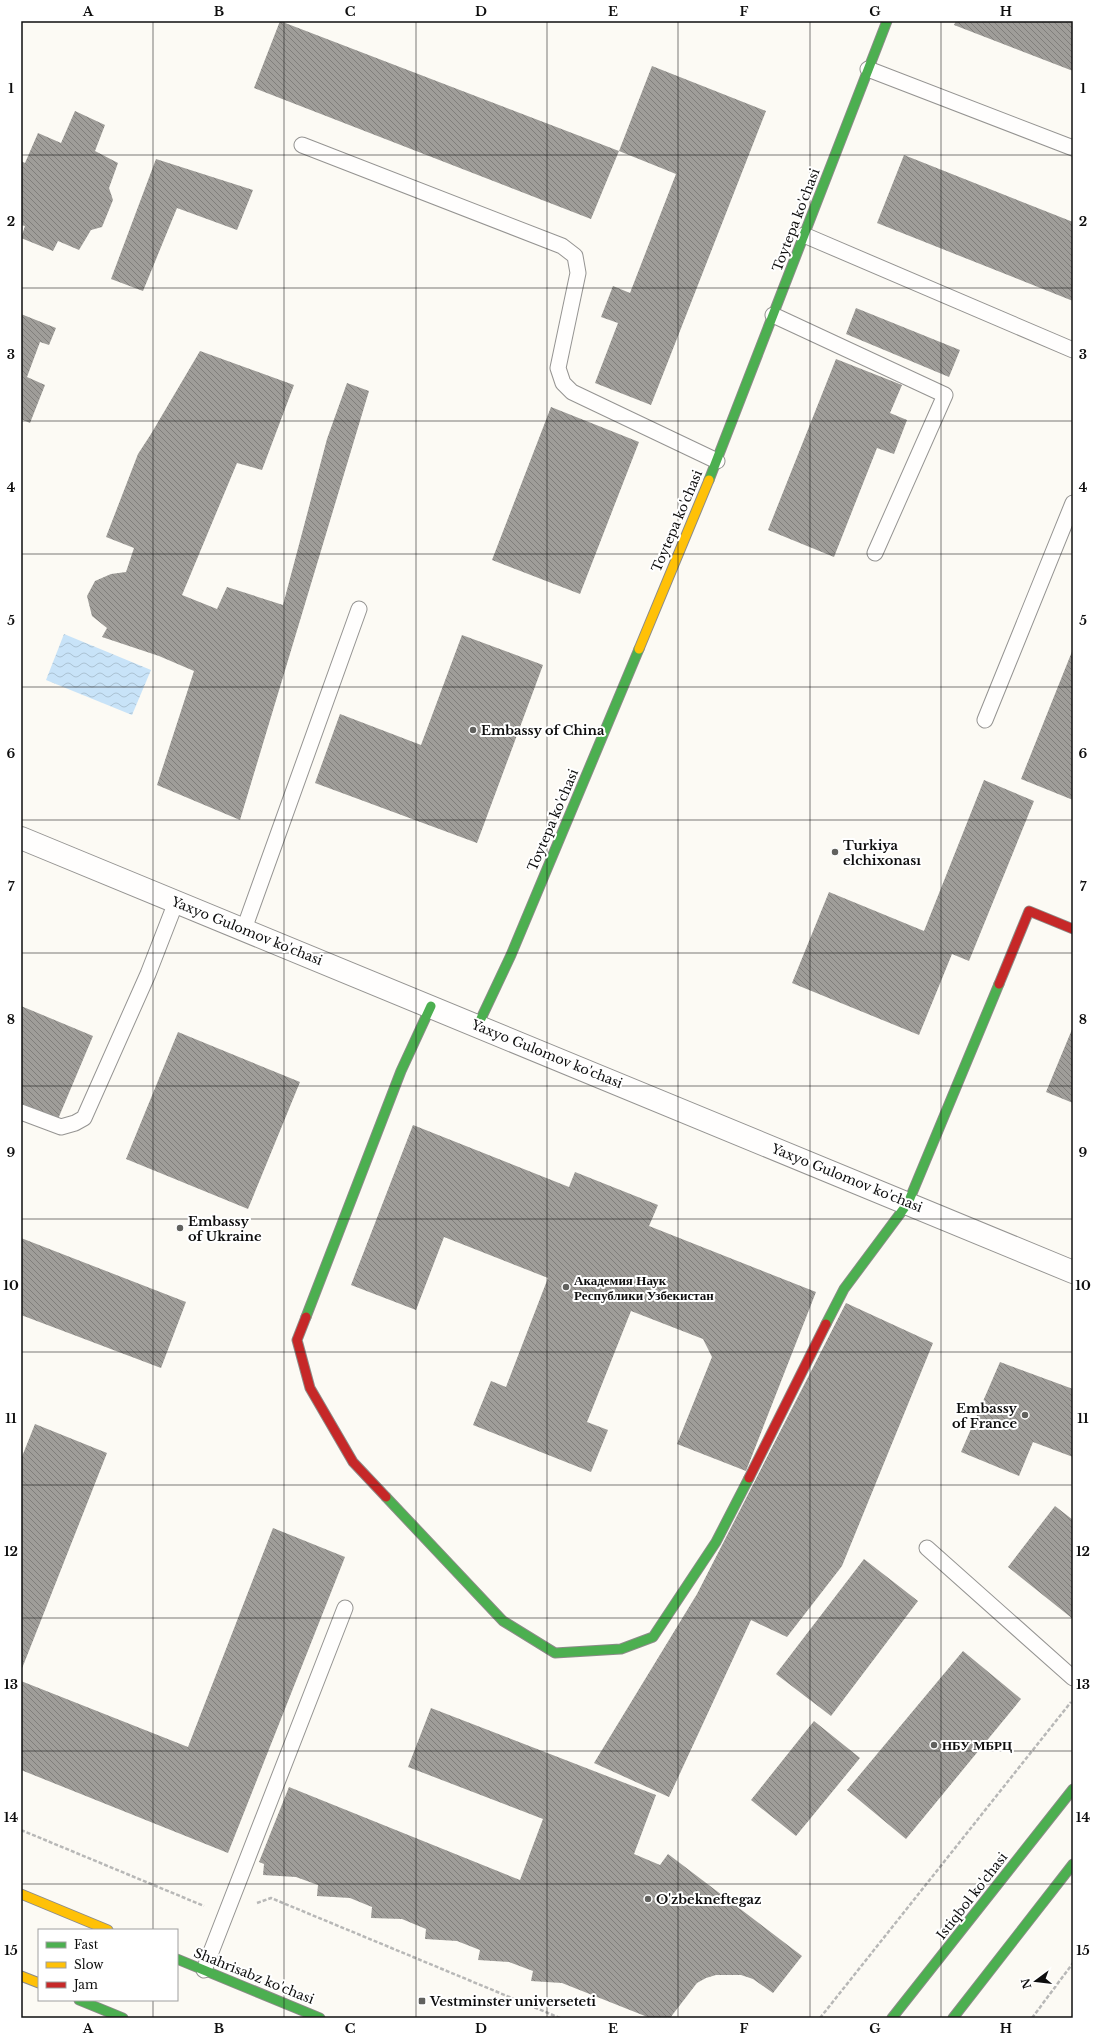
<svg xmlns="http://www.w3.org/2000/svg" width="1094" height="2039" font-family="'Libre Baskerville',serif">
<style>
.water{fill:url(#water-waves)}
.building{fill:url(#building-back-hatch)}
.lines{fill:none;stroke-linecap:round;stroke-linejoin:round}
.lane-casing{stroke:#959492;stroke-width:17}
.street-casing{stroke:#959492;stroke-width:24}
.fast-casing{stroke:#8c8b88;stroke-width:11}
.slow-casing{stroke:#8c8b88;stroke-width:11}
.jam-casing{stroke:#8c8b88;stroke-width:11}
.path{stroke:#b8b8b7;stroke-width:2.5;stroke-dasharray:4 2;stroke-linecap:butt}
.lane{stroke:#fffefd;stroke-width:15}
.street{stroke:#fffefd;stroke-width:22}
.fast{stroke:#4caf50;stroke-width:9}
.slow{stroke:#ffc107;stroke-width:9}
.jam{stroke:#c62828;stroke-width:9}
.grid{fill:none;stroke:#0e0e0e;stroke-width:1;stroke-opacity:0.55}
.poi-dot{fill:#61615e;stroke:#fff;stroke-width:1.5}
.labels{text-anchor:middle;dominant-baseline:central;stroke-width:4;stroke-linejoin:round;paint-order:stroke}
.street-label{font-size:13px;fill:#0e0e0e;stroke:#fff}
.poi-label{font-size:13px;font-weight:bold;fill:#0e0e0e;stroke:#fff;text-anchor:start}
.neatline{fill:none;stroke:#0e0e0e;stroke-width:1.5}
.grid-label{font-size:13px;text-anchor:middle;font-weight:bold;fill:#0e0e0e}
</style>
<defs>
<pattern id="water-waves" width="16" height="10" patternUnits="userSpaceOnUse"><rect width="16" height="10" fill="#c8e3f8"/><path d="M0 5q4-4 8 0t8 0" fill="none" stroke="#abc2d3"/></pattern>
<pattern id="building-back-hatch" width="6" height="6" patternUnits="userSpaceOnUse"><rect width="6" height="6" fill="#9f9d99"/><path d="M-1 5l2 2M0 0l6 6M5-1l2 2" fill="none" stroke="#807e7b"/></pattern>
</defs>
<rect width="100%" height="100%" fill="#fcfaf4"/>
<path class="water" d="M64 634 151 670 132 715 46 680Z"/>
<path class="building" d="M280 21 619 151 591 219 254 88Z
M956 21H1073V71L954 25Z
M652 66 766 111 651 405 595 383 618 323 601 317 613 286 630 293 676 174 619 151Z
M75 111 105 125 95 151 118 163 109 188 113 200 102 227 91 230 79 250 58 241 53 251 21 238 25 226 21 225V161L25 163 38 133 61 143Z
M904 155 1073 222V301L877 223Z
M156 159 253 190 237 230 177 208 143 291 111 279Z
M856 308 960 350 949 377 846 334Z
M21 314 56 328 49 345 40 342 27 377 45 385 30 423 21 419Z
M200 351 294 385 262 470 237 463 182 595 217 609 227 587 283 605 327 439 347 383 369 391 240 820 157 785 194 671 159 656 102 637 107 628 92 616 87 596 95 581 111 574 126 572 134 548 106 537 138 454 151 434Z
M836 359 902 385 890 413 907 420 894 454 877 448 834 557 768 530Z
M551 407 639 442 580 594 492 560Z
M462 635 543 665 477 843 315 783 340 714 421 745Z
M1073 649V800L1021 779Z
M984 780 1034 801 969 961 952 954 919 1035 792 983 829 892 924 931Z
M21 1006 93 1036 58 1119 21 1103Z
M1073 1027V1103L1046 1092Z
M178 1032 300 1082 248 1209 126 1159Z
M413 1125 569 1187 575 1172 658 1205 649 1226 816 1292 746 1471 677 1444 712 1357 703 1339 631 1311 587 1422 608 1430 591 1472 473 1425 491 1381 506 1387 548 1278 444 1237 416 1310 351 1285Z
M21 1238 186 1302 161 1368 21 1315Z
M846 1303 933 1343 842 1566 787 1637 751 1620 669 1797 594 1763 697 1594Z
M1000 1362 1073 1389V1457L1033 1442 1019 1476 961 1452Z
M35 1424 107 1453 21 1671V1459Z
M1055 1506 1073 1520V1619L1008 1567Z
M273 1528 345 1557 228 1853 21 1770V1681L188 1747Z
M864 1559 918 1601 831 1716 776 1674Z
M963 1651 1021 1699 906 1839 847 1790Z
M431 1708 656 1795 634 1854 660 1865 668 1854 802 1956 773 1993 753 1979 741 1975H716L706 1978 697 1983 670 2018H650L562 1983 531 1981 533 1971 509 1962 478 1960 480 1950 457 1941 425 1939 426 1929 402 1919 371 1918 372 1907 350 1898 317 1896 318 1885 296 1877 263 1875 264 1864 259 1862 289 1787 520 1880 543 1819 408 1767Z
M814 1721 860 1758 796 1836 751 1800Z"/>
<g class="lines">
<defs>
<path id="lane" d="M868 69 1073 148
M302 145 562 246 575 256 578 273 558 368 563 383 572 392 717 461
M804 235 1073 350
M773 315 945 395 875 553
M985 720 1073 503
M244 929 359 609
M21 1112 61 1127 75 1123 84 1118 148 974 176 902
M927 1548 1073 1678
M204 1970 345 1608"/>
<path id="street" d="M21 838 1073 1272"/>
<path id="fast" d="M709 480 887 21
M478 1025 511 955 639 649
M306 1317 401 1071 431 1006
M826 1324 844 1289 908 1203 999 984
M386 1497 503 1621 555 1653 621 1649 653 1637 716 1542 749 1478
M177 1959 320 2018
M79 2000 123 2018
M892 2018 1073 1789
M953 2018 1073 1864"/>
<path id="slow" d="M639 649 709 480
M21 1894 108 1930
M21 1976 39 1983"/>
<path id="jam" d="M999 984 1029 911 1073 929
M306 1317 297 1340 310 1388 353 1462 386 1497
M749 1478 826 1324"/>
</defs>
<use href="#lane" class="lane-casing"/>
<use href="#street" class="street-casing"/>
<use href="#fast" class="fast-casing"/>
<use href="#slow" class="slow-casing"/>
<use href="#jam" class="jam-casing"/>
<path class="path" d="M21 1830 204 1906
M257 1903 271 1898 560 2018
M820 2018 1071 1702
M1032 2018 1073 1963"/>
<use href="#lane" class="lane"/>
<use href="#street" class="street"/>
<use href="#fast" class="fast"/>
<use href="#slow" class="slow"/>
<use href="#jam" class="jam"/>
</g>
<path class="grid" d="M153 21V1930M284 21V2018M416 21V2018M547 21V2018M678 21V2018M810 21V2018M941 21V2018M21 155H1073M21 288H1073M21 421H1073M21 554H1073M21 687H1073M21 820H1073M21 953H1073M21 1086H1073M21 1219H1073M21 1352H1073M21 1485H1073M21 1618H1073M21 1751H1073M21 1884H1073M153 2000V2018"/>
<g class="poi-dot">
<circle cx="473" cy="730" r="4"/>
<circle cx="835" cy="852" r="4"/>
<circle cx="180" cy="1228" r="4"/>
<circle cx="566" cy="1287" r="4"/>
<circle cx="1025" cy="1415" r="4"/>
<circle cx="934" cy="1745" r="4"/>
<circle cx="648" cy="1899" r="4"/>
<rect x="418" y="1997" width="8" height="8" rx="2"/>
</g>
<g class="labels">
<g class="street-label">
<text transform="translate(796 220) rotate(-69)">Toytepa ko'chasi</text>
<text transform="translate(677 521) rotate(-67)">Toytepa ko'chasi</text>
<text transform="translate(553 820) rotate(-67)">Toytepa ko'chasi</text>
<text transform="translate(247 931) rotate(22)">Yaxyo Gulomov ko'chasi</text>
<text transform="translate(547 1054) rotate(22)">Yaxyo Gulomov ko'chasi</text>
<text transform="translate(847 1178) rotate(22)">Yaxyo Gulomov ko'chasi</text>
<text transform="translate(972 1896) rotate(-52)">Istiqbol ko'chasi</text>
<text transform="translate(254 1976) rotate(22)">Shahrisabz ko'chasi</text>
</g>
<g class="poi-label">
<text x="481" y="730">Embassy of China</text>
<text x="843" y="845">Turkiya<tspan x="843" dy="15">elchixonası</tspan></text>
<text x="188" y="1221">Embassy<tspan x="188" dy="15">of Ukraine</tspan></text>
<text x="574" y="1280">Академия Наук<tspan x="574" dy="15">Республики Узбекистан</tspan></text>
<text x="1017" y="1408" text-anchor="end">Embassy<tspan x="1017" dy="15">of France</tspan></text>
<text x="942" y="1745">НБУ МБРЦ</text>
<text x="656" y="1899">O'zbekneftegaz</text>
<text x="430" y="2001">Vestminster universeteti</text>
</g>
</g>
<rect width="1094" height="2039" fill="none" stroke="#ffffff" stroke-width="44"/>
<rect x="38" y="1929" width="140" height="72" fill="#ffffff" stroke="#9f9f9f"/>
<rect x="46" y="1942" width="20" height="6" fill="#4caf50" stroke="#9f9f9f"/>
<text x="74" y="1949" font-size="12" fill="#0e0e0e">Fast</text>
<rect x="46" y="1962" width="20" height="6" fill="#ffc107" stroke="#9f9f9f"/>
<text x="74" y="1969" font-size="12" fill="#0e0e0e">Slow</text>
<rect x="46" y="1982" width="20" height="6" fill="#c62828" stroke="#9f9f9f"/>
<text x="74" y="1989" font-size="12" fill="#0e0e0e">Jam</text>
<g transform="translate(1036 1981) rotate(255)" stroke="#ffffff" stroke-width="3" paint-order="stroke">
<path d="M0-3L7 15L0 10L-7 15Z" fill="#0e0e0e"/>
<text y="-6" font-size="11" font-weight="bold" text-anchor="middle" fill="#0e0e0e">N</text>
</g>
<rect x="22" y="22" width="1050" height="1995" class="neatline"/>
<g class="grid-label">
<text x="88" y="16">A</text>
<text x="219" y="16">B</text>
<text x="350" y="16">C</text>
<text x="481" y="16">D</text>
<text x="613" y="16">E</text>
<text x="744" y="16">F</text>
<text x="875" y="16">G</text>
<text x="1006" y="16">H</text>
<text x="11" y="93">1</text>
<text x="1083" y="93">1</text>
<text x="11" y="226">2</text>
<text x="1083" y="226">2</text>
<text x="11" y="359">3</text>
<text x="1083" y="359">3</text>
<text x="11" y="492">4</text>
<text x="1083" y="492">4</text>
<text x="11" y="625">5</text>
<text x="1083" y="625">5</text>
<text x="11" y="758">6</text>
<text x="1083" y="758">6</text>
<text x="11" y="891">7</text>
<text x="1083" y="891">7</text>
<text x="11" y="1024">8</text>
<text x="1083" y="1024">8</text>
<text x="11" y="1157">9</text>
<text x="1083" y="1157">9</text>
<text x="11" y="1290">10</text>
<text x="1083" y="1290">10</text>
<text x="11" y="1423">11</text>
<text x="1083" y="1423">11</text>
<text x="11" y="1556">12</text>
<text x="1083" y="1556">12</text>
<text x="11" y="1689">13</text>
<text x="1083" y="1689">13</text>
<text x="11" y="1822">14</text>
<text x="1083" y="1822">14</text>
<text x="11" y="1955">15</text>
<text x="1083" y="1955">15</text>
<text x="88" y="2033">A</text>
<text x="219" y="2033">B</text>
<text x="350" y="2033">C</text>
<text x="481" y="2033">D</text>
<text x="613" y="2033">E</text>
<text x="744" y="2033">F</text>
<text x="875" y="2033">G</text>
<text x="1006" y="2033">H</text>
</g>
</svg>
